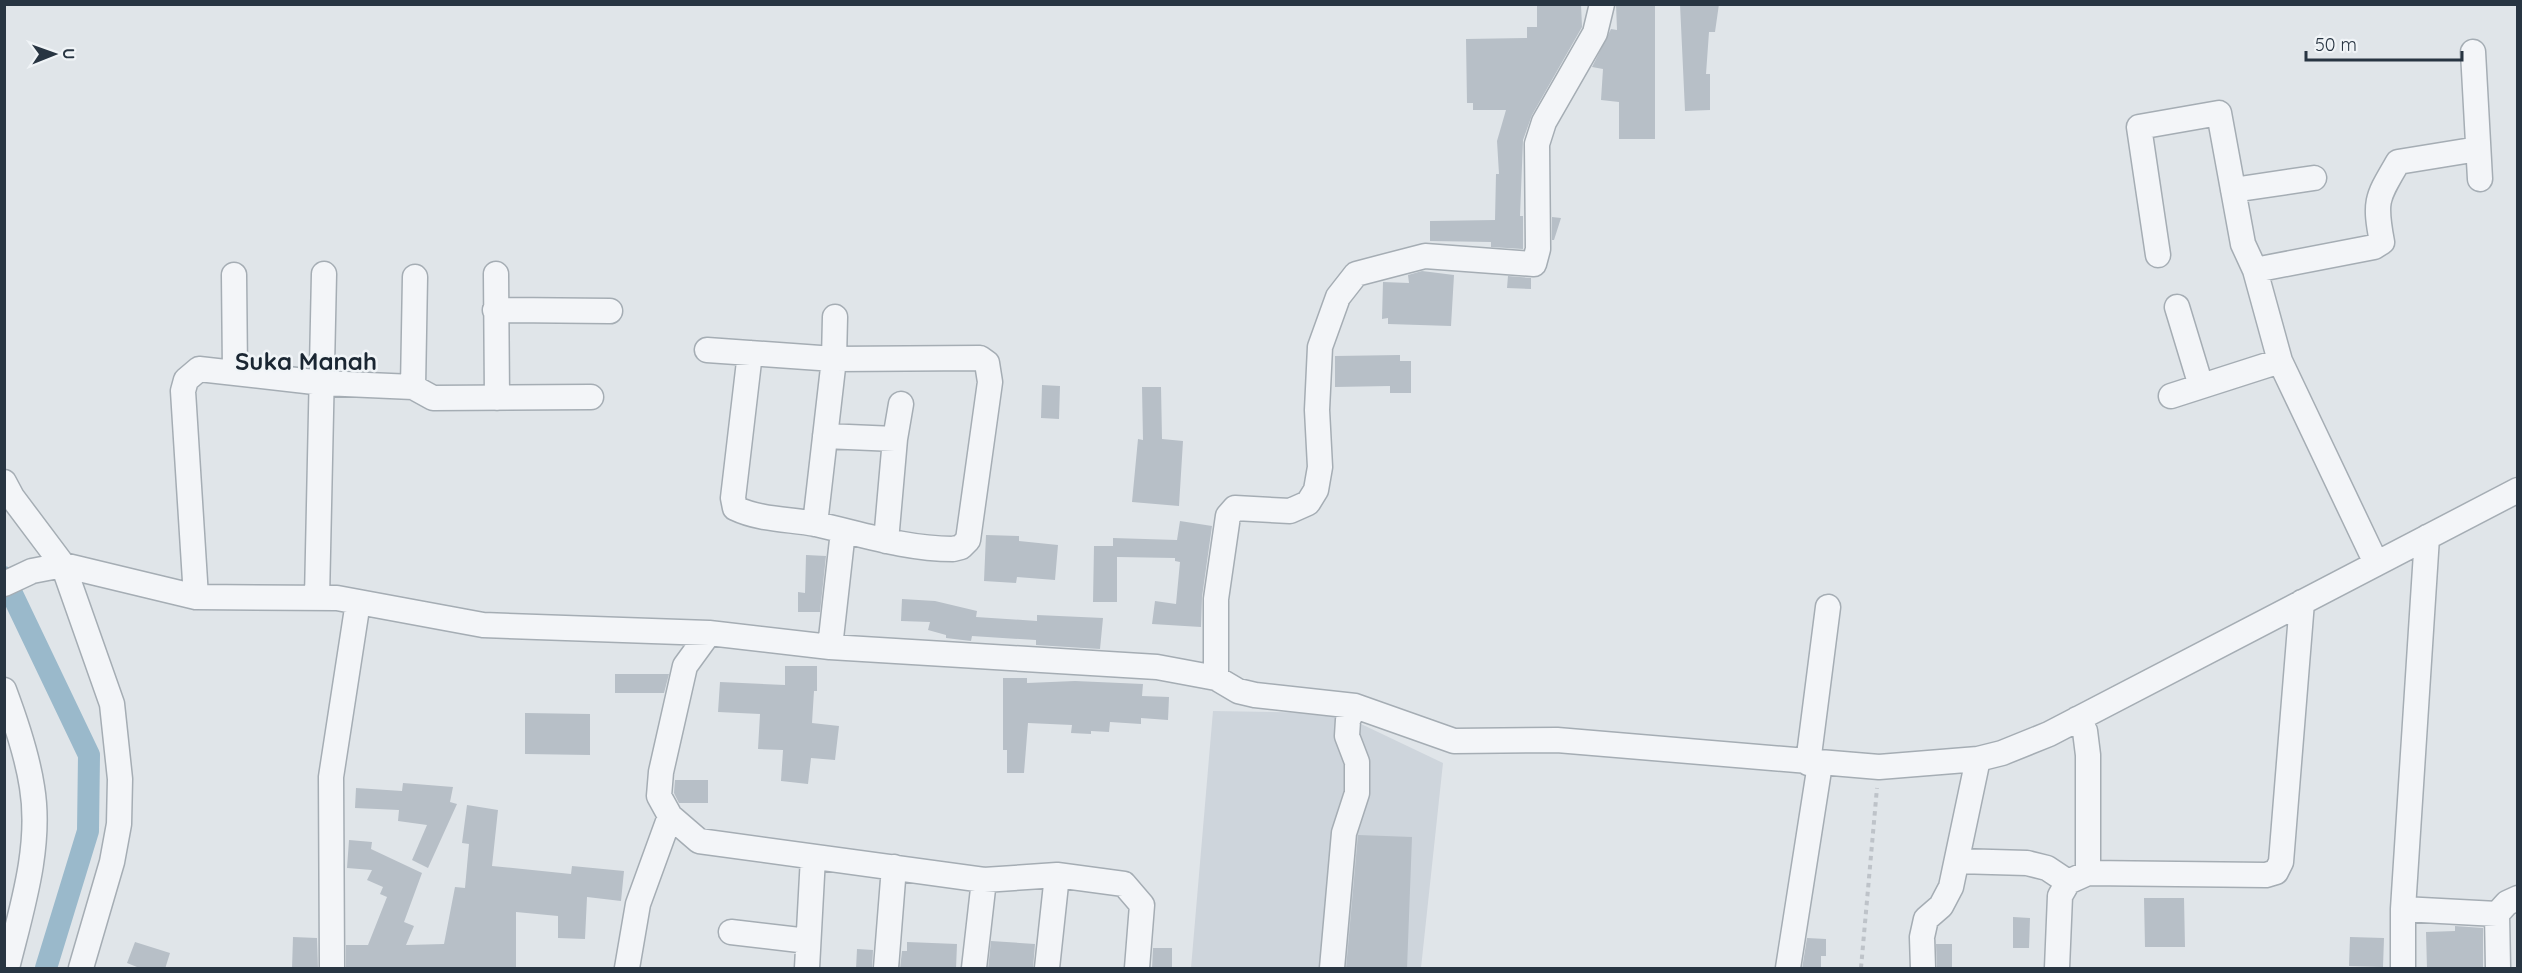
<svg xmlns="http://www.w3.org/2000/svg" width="2522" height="973" font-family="Quicksand,sans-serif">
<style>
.built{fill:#ced5dc}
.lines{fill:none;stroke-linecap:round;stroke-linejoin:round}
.canal{stroke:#9ab9cb;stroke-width:22}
.building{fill:#b7bfc7}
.minor-casing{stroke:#a5adb4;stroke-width:27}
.path{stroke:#bec3c9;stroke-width:4;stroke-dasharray:4.5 4.5;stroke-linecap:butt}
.minor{stroke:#f3f5f8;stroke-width:24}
.labels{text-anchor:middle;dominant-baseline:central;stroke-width:5;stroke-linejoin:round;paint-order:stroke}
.quarter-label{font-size:24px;font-weight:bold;fill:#1a2632;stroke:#f0f4f7}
</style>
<rect width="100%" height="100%" fill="#e0e5e9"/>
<path class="built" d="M1213 711 1338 713 1443 763 1421 968H1191Z"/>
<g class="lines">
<path class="canal" d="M4 577 89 755 88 831 46 968"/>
</g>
<path class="building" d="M1537 4H1581L1582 27 1532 115 1523 140 1520 216H1523V249L1491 247V242L1430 241V221L1495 220 1496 174H1499L1497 141 1506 110H1473V103H1467L1466 39 1527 38V27H1537Z
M1616 4H1655V139H1619V102L1601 100 1603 69 1592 67 1611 29 1617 30Z
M1680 4H1719L1715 32H1709L1706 74H1710V110L1685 111Z
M1552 217 1561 218 1554 240H1552Z
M1422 271 1454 275 1451 326 1388 324V318L1382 319 1383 282 1409 283 1408 275Z
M1508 276 1531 278V289L1507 288Z
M1400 355V361H1411V393H1390V386L1335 387V356Z
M1042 385 1060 386 1059 419 1041 418Z
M1142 387H1161L1162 439 1183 441 1179 506 1132 502 1138 439 1143 440Z
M1180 521 1212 526 1202 597 1201 627 1152 624 1155 601 1176 604 1180 562 1175 561V558L1117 557V602H1093L1094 546H1113V538L1177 540Z
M986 535 1019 536V541L1058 545 1055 580 1017 577 1016 583 984 581Z
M806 555 826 556 820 612H798V592L805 593Z
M902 599 935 601 977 611 976 617 1037 621V615L1103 618 1100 649 1036 645V640L972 636 971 641 946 638V635L928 630 930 622 901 621Z
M785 666H817V691H814L812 723 839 726 835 760 811 758 808 784 781 781 783 750 758 749 760 714 718 712 720 682 785 685Z
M615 674H669L664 693H615Z
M1003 678H1027V683L1075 681 1143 684 1142 696 1169 697 1168 720 1141 718V724L1110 722 1109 732 1091 731V734L1071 733 1072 725 1028 723 1024 773H1007V750H1003Z
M525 713 590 714V755L525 754Z
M675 780H708V803H679L674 793Z
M403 783 453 787 450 802 457 804 428 868 412 860 427 825 398 821 399 810 355 808 356 788 402 791Z
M467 805 498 810 492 866 571 874 572 866 624 871 621 901 587 897 585 939 558 938V916L516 912V969H346V945H368L387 897 380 894 383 887 367 880 372 870 347 868 349 840 372 842 371 849 422 873 404 922 414 926 406 945 444 944 455 887 465 888 469 844 462 843Z
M1358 835 1412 837 1407 969H1346Z
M2144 898H2184L2185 947H2145Z
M2013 917 2030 918 2029 948H2013Z
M2455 926 2483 928V969H2427L2426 932 2455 931Z
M293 937 317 938 318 969H292Z
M2350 937 2384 938 2383 967 2349 966Z
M1807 938 1826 939V956H1821V969H1802Z
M991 941 1035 944 1033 969H988Z
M135 942 170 953 165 969H142L127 963Z
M907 942 957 944 956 969H900L902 951H907Z
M1936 944H1952V969H1937Z
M1153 948H1172V969H1152Z
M857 949 873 950 872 969H856Z"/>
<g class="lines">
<defs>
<path id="minor" d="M2473 52 2480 179
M2233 190 2314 178
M2158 255 2139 127 2219 113 2243 244 2255 270 2280 361 2376 563
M2255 270 2374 247 2382 242C2374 200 2377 198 2398 162L2478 149
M496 274 497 398
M234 275 235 372
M2177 307 2201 386
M495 310 610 311
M707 350 834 359 980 358 987 363 990 382 968 540 961 547 953 549C906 549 861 534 816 524 789 519 760 520 735 508L733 498 750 353
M413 387 415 277
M2171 396 2280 361
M825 436 895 439
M4 482 12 497 63 565 112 704 120 779 119 824 112 862 81 968
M815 524 834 359 835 317
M886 541 895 439 901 404
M4 584 32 571 63 565 196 597 337 598 483 625 709 633 830 647 1157 667 1216 678 1238 691 1255 695 1355 706 1454 741 1557 740 1879 767 1978 759 2002 753 2049 734 2518 490
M196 597 183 391 186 380 199 369 323 383 413 387 433 398 591 397
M317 598 324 274
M709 633 685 666 661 772 659 796 670 816 699 841 984 880 1057 875 1124 884 1142 905 1137 968
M830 647 843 531
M1216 678V599L1228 516 1235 508 1290 511 1308 503 1316 490 1320 467 1317 410 1320 347 1338 297 1356 274 1425 256 1534 264 1538 249 1537 144 1544 122 1595 33 1602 4
M4 690C16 722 27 754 32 787 42 847 21 911 7 968
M2077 719 2085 731 2088 755V873
M1808 763 1828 607
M1957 861 2027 863 2047 868 2068 882
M2403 909 2497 914
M731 932 808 941
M332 968 331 777 358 602
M627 968 638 904 670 816
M807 968 813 857
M886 968 894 867
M974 968 984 880
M1047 968 1057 875
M1332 968 1344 833 1357 793V762L1347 736 1348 720 1355 706
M1788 968 1820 764
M1923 968 1922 937 1926 919 1941 906 1951 887 1978 759
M2057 968 2060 896 2068 882 2088 873 2266 875 2276 872 2281 862 2302 602
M2403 968V909L2427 537
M2498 968 2497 914 2507 903 2518 898"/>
</defs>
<use href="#minor" class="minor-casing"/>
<path class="path" d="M1861 968 1877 788"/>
<use href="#minor" class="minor"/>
</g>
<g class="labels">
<g class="quarter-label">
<text x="306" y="361">Suka Manah</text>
</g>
</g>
<rect width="2522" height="973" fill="none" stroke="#283542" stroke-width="12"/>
<g transform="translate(54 54) rotate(89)" stroke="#f0f4f7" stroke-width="4.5" paint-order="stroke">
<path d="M0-4.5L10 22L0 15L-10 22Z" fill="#283542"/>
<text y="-9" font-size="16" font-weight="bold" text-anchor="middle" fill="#283542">U</text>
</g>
<path d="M2306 51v9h156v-9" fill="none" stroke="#283542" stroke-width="3"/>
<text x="2315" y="51" font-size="18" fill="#283542" stroke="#f0f4f7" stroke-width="4.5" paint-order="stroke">50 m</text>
</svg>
